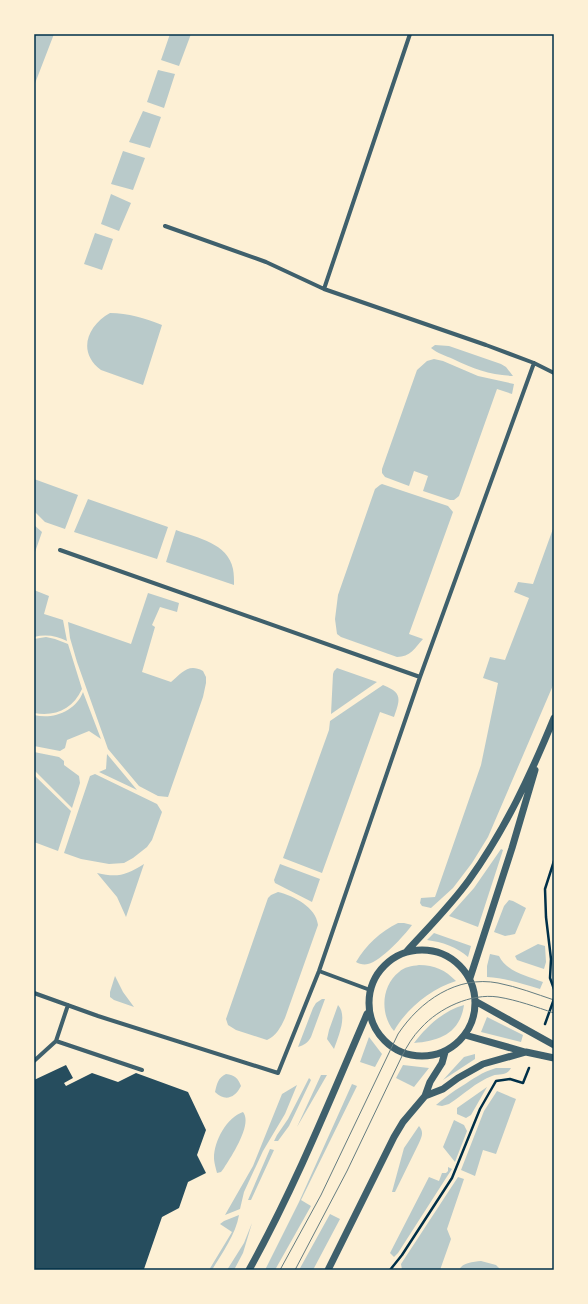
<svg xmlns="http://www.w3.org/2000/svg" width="588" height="1304" font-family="Spectral,serif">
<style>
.green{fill:#b9caca}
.building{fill:#264d5e}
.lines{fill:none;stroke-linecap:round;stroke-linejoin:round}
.path{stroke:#003049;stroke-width:2.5}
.minor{stroke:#3f606c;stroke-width:4}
.tertiary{stroke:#3f606c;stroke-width:7}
.tram{stroke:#657d81;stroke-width:1}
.neatline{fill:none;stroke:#003049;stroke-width:1.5}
</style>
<rect width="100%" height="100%" fill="#fdf0d5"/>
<path class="green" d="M34 34H54L34 86Z
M170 34H191L179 66 161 60Z
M158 70 175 74 164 108 147 102Z
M143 111 161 117 150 148 129 142Z
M123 151 145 158 133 190 111 184Z
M111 194 131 203 119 231 101 224Z
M95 233 113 239 102 270 84 264Z
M110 313C128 313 145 318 162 325L143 385 101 370C77 352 87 326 110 313Z
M435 345 449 346 501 364 506 367 513 376C490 375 474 369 453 359 446 356 437 353 431 348Z
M434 359 443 361 478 376 514 384 512 394 497 389 459 496 454 500H450L423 491 428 476 414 471 409 486 385 477 382 473V469L417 370 427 361Z
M34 479 78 495 65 529 45 522 34 511Z
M382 484 448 506 453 512 409 634 423 639C415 648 410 657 397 657L341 637 337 634 335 619 338 595 375 489 380 485Z
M88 499 168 527 157 559 74 532Z
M34 525 42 532 34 555Z
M554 526V683L488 837 472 863 453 888 431 908 422 906 420 903 421 898 435 897 481 765 498 683 483 678 490 657 505 660 529 598 514 592 518 582 533 584Z
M176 530C197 538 228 543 233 569 234 574 234 580 234 585L166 562Z
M34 590 49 596 44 614 63 620 67 641C57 636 46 634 34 637Z
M148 593 179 603 177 612 160 607 152 625 155 627 142 672 171 682C182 673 188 663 203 671L206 677V683L203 697 168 797 158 796 139 786 108 749 77 662 70 638 68 622 131 644Z
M46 637 55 639 68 644 82 689C73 709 55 717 34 713V639Z
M337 668 377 682 331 714 333 674 334 671Z
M383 685C403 693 400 699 394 717L380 712 322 873 283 858 329 730 330 721Z
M83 692 101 739 89 731 67 740 65 748 60 751 34 746V715C53 720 76 711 83 692Z
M34 752 59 757 64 761V765L79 776 80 783 72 808 34 770Z
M107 754 137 790 99 772 106 769Z
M95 774 157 804 162 812 152 840 147 847 133 858 124 863 109 864 81 859 64 853 90 776Z
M34 775 71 811 58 851 34 842Z
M501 849 503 850 478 927 449 916 474 888Z
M144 864 126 917 117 897 97 873C118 878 126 875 144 864Z
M280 864 320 879 312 902 275 883 274 880Z
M278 892C294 896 316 907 318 925L285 1018C281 1027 276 1036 267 1040L236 1030 228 1025 226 1019 268 898 271 895Z
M509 900 513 901 526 908 515 934 505 936 494 932 504 906Z
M398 923H404L412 925C404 936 381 961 368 964 364 965 359 964 356 962 366 945 380 932 398 923Z
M434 933 471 946 468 957C457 947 442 942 427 940Z
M538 944 545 946 546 962 544 969 517 960 515 956Z
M490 954 499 956C507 972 527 976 543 982L540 989C522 984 506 978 487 977V966Z
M419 965C435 965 445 970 456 981 431 989 407 1008 394 1031 380 1015 381 986 399 972 404 967 412 966 419 965Z
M115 976 123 992 134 1007 114 1000 110 997V992Z
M322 999H325L311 1037C308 1043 304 1045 298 1047L313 1008 316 1003Z
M338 1005C348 1016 338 1037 334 1049L327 1039 329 1030Z
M464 1005C460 1033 440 1041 414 1043 427 1026 443 1011 464 1005Z
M487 1017 523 1035 521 1042 481 1032Z
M369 1037 382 1054 375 1067 360 1062Z
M475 1054V1059L443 1080 464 1057Z
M403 1065 429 1068 414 1087 396 1078Z
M496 1068H511C506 1077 500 1073 492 1076 476 1082 463 1095 449 1104L442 1106 436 1105C444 1098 452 1092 462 1086 473 1079 482 1072 496 1068Z
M226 1074C235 1075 238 1078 241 1086 235 1098 225 1102 215 1092 217 1083 218 1078 226 1074Z
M321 1075H327L297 1127Z
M309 1078 311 1080 289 1126 278 1141H274L277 1135 288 1119Z
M352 1084 357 1086 301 1200 311 1206 275 1270H265L299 1202Z
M297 1085 285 1114 263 1151 244 1192 240 1209 225 1215 253 1166 282 1094Z
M487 1087 471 1115 466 1118 457 1114V1108Z
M497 1091 516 1099 496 1154 483 1150 475 1176 461 1170 484 1111Z
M243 1112C253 1124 231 1157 224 1168L221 1172 217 1173C216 1169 214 1162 214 1158 214 1141 227 1117 243 1112Z
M454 1120 464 1125 467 1131 455 1162 443 1147Z
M419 1126C424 1132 422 1136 419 1143L395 1192H392L404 1148Z
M270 1149 274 1150 251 1200H248Z
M448 1167 452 1169 448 1175 398 1253 394 1257 390 1253 429 1177 439 1181 442 1173H446L448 1171Z
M458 1177 464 1179 447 1229 451 1239 440 1270H402L401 1264Z
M330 1214 340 1219 313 1270H299Z
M239 1215C236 1234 222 1253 212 1270H209L232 1232 220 1224 224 1221Z
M252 1223 243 1253 234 1270H227L244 1243Z
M481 1261 496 1265 501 1270H459C463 1262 473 1262 481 1261Z"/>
<path class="building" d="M66 1065 73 1078 64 1083 66 1086 92 1073 118 1082 136 1073 188 1092 206 1130 197 1155 206 1173 188 1182 179 1208 162 1217 144 1269 141 1270H34V1080Z"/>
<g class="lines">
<path class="path" d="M554 861 545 889 546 917 551 959 550 978 554 989
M545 1024 554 999
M390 1270 402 1255 452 1178 480 1109 496 1081 510 1079 523 1083 529 1068"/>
<path class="minor" d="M165 226 266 262 324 289 486 345 534 363 554 373
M324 289 410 34
M60 550 420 677
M319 971 370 990
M34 993 98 1016 278 1073 319 971 420 677 534 363
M56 1041 68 1005
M34 1061 56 1041 142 1070"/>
<path class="tertiary" d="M369 1003a53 53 0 1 1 106 0a53 53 0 1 1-106 0Z
M407 951C428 928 451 905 469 880 505 830 531 774 554 718
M470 978 512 848 535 770
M475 1001 554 1045
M465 1035 525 1052
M425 1096 443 1089 458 1078 483 1064 526 1052 554 1058
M249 1270C295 1187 330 1100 367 1014
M328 1270 394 1137 403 1122 425 1096 430 1082 442 1063 445 1052"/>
<path class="tram" d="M280 1270 321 1195 398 1034C420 1001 457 975 498 983 518 987 536 994 554 1000
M295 1270 347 1171 402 1056C407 1046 413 1036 421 1028 439 1008 471 993 498 997 517 1000 536 1007 554 1013"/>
</g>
<rect width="588" height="1304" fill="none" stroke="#fdf0d5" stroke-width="70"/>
<rect x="35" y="35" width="518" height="1234" class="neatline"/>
</svg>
